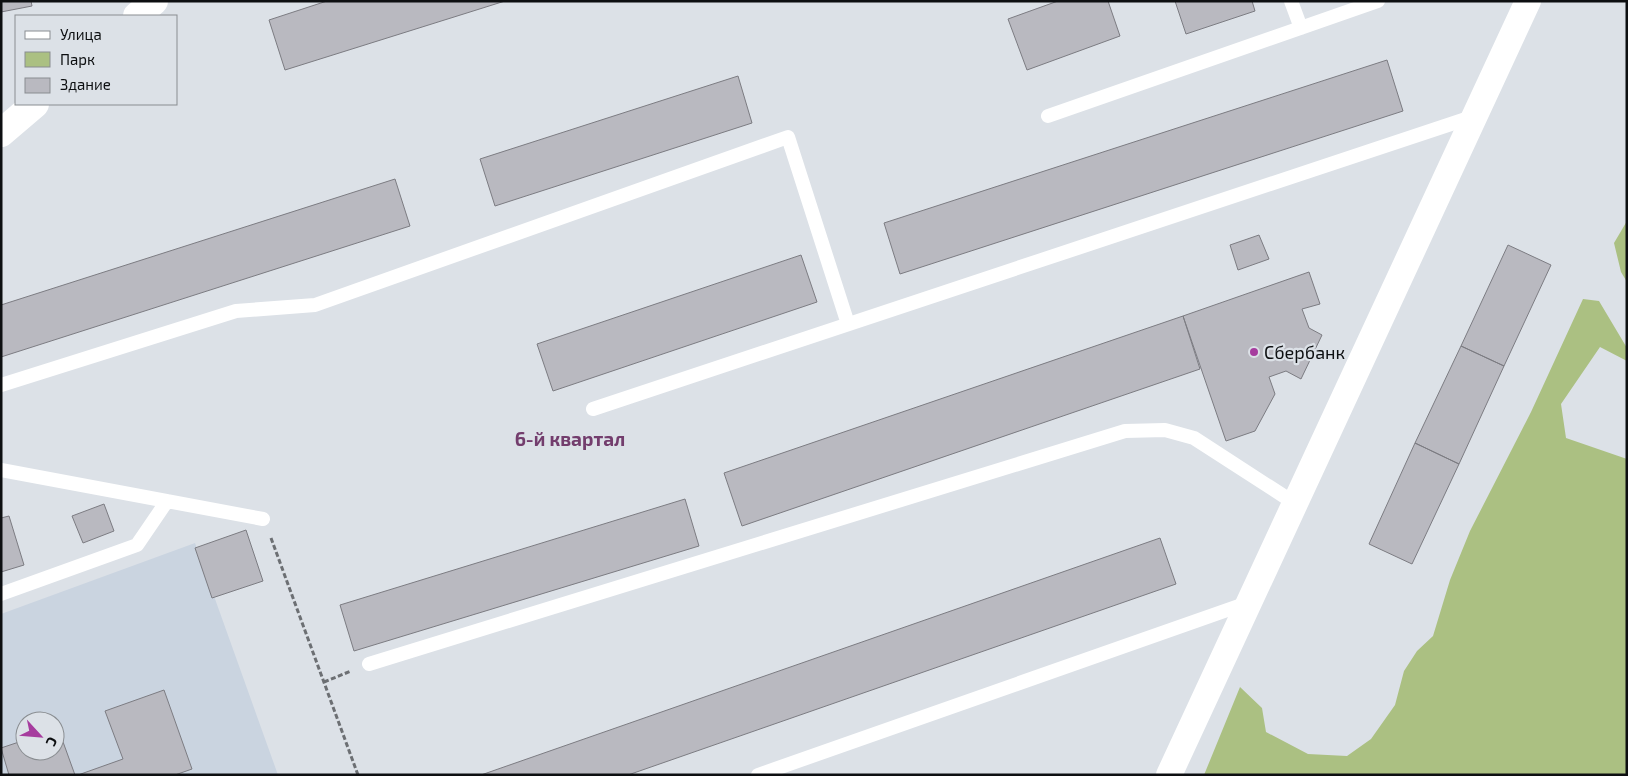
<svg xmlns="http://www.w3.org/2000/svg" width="1628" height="776" font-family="'Exo 2',sans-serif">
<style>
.built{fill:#cad4e0;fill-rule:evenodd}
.green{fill:#abc082}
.building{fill:#b9b9c0;stroke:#7c7c82}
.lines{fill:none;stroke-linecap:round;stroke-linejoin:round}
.path{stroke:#6c6f73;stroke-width:3;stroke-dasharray:5 2.5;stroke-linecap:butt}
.service{stroke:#fff;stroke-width:14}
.minor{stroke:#fff;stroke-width:26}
.tertiary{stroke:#fff;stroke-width:28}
.poi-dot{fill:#a63c9e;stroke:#dce1e7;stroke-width:2}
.labels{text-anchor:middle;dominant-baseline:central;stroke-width:4.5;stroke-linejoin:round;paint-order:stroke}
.poi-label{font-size:18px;fill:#0d0f11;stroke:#dce1e7;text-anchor:start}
.neighbourhood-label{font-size:19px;font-weight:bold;fill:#733d6d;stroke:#dce1e7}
</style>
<rect width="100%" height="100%" fill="#dce1e7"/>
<path class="built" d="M195 543 278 775H1V614ZM25 721H55V751H25Z"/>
<path class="green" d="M1627 221V282L1621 272 1614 243Z
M1583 299 1599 301 1627 348V361L1600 347 1561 404 1566 438 1627 459V775H1204L1240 687 1262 708 1266 732 1308 754 1347 756 1371 739 1395 705 1404 671 1417 651 1433 636 1450 580 1470 531 1531 412Z"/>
<path class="building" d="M1 1H31L32 6 1 12Z
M327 1H505L285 70 269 20Z
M1058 1H1108L1120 36 1027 70 1008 19Z
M1175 1H1252L1255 11 1186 34Z
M1387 60 1403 111 900 274 884 223Z
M738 76 752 123 495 206 480 159Z
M395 179 410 226 1 357V305Z
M1259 235 1269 259 1238 270 1230 245Z
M1508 245 1551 265 1504 366 1461 346Z
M801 255 817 302 553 391 537 344Z
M1309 272 1320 304 1302 309 1309 328 1322 335 1301 379 1286 371 1269 377 1275 394 1255 431 1226 441 1183 316Z
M1183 316 1200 369 742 526 724 473Z
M1461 346 1504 366 1459 464 1415 443Z
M1415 443 1459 464 1412 564 1369 544Z
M685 499 699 546 354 651 340 605Z
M104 504 114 531 83 543 72 516Z
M9 516 24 565 1 572V518Z
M246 530 263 581 212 598 195 548Z
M1160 538 1176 584 628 775H481Z
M164 690 192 769 175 775H78L123 759 105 711Z
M58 728 75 775H9L1 748 25 740V751H55V729Z"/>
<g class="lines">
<path class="path" d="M271 538 358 775
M324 682 351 671"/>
<path class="service" d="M1291 1 1301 28
M1048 116 1378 1
M1 385 236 311 315 305 788 137 848 324
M593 409 1475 116
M1 470 263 519
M1 594 137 545 167 501
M369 664 1125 431 1165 430 1194 438 1296 504
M758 775 1250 602"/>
<path class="minor" d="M1169 775 1528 1"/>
<path class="tertiary" d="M137 16 154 1
M1 133 35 104"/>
</g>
<circle class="poi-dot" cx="1254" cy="352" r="5"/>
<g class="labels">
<g class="poi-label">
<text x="1264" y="352">Сбербанк</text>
</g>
<g class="neighbourhood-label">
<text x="570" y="438">6-й квартал</text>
</g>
</g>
<rect width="1628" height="776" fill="none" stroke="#0d0f11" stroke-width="5"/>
<rect x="15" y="15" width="162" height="90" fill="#dce1e7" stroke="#898d91"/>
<rect x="25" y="31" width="25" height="8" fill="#ffffff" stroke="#898d91"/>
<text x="60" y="40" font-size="15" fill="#0d0f11">Улица</text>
<rect x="25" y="52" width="25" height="15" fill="#abc082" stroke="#898d91"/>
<text x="60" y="65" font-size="15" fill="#0d0f11">Парк</text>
<rect x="25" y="78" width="25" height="15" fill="#b9b9c0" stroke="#898d91"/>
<text x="60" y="90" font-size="15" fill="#0d0f11">Здание</text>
<g transform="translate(40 736) rotate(116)"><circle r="24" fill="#dce1e7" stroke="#898d91"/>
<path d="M0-4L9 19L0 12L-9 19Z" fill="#a63c9e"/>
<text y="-8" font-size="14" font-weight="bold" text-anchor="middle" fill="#0d0f11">С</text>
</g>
</svg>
